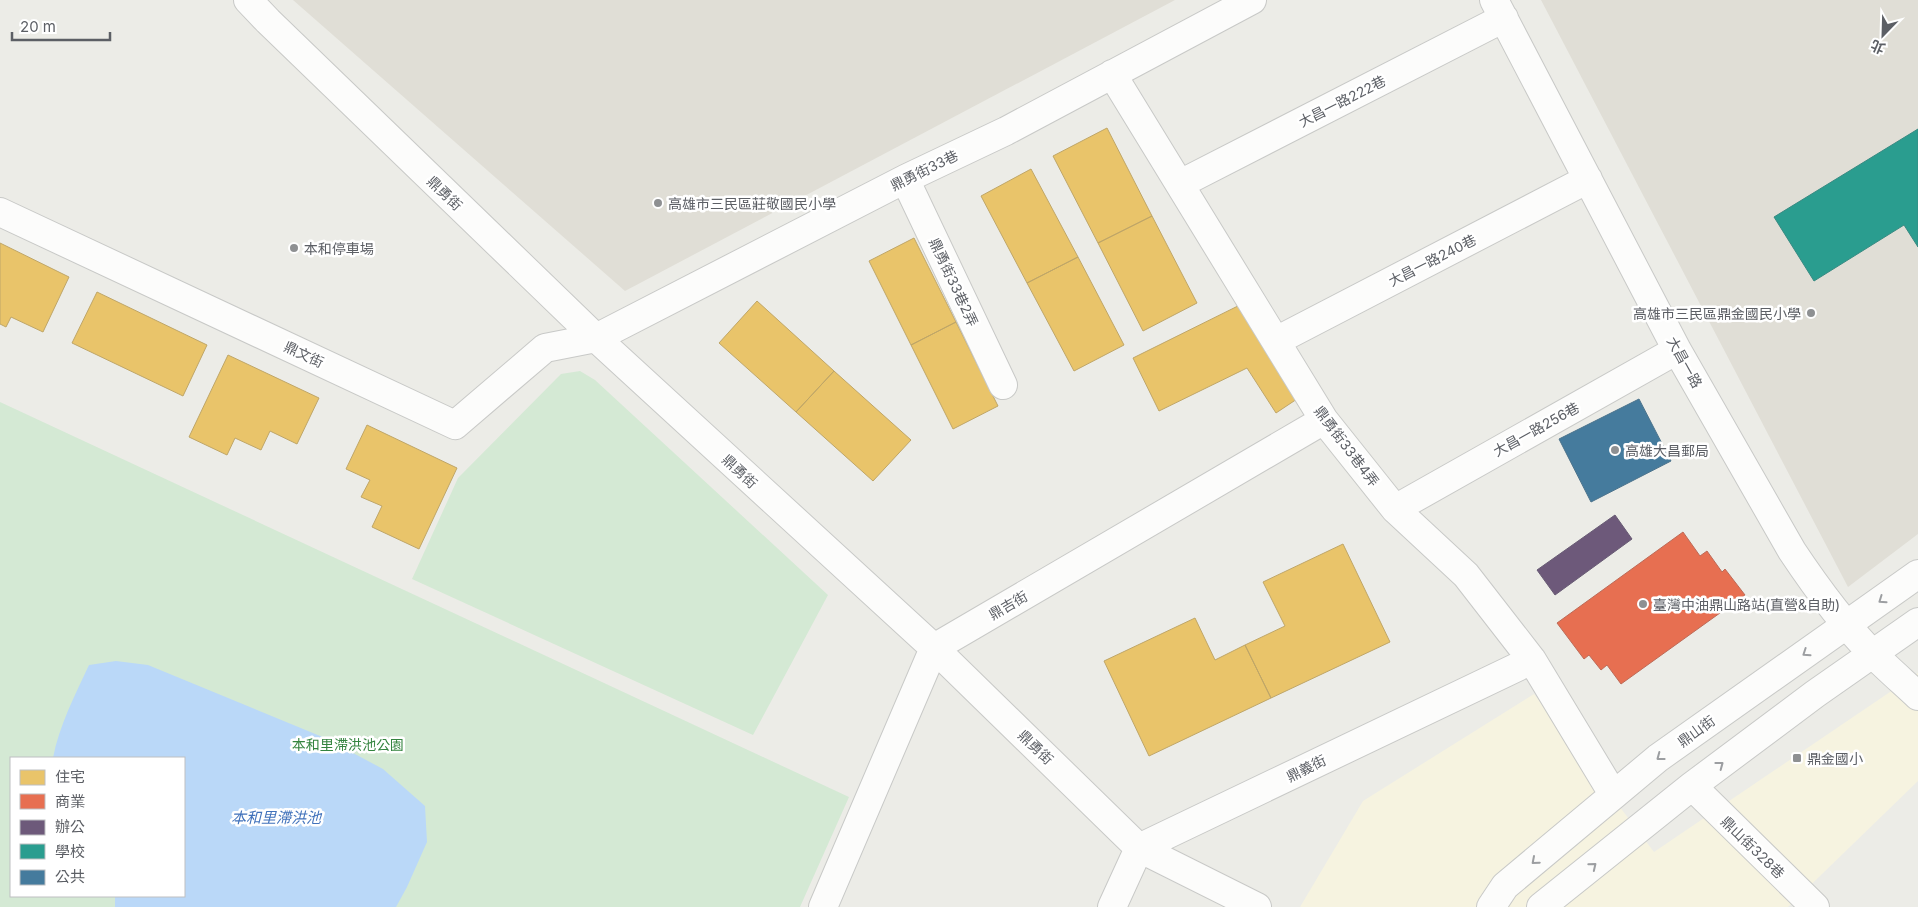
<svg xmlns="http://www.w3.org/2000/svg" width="1918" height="907" font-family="Inter,'Noto Sans TC',sans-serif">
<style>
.commercial{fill:#f6f3e0}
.education{fill:#e0ded6}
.green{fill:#d4e9d4;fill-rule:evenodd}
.water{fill:#bad8f8}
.homes{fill:#e9c46a;stroke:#bfa668}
.shops{fill:#e76f51;stroke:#bd6a57}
.offices{fill:#6d597a;stroke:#685b74}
.schools{fill:#2a9d8f;stroke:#398a82}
.public{fill:#457b9d;stroke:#4c738c}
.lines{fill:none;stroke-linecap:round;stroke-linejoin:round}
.minor-casing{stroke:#c8c9c7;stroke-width:30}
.minor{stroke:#fcfcfb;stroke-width:28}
.oneway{stroke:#9c9ea1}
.poi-dot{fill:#8e9092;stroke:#fff;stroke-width:2}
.labels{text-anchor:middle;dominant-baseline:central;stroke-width:5;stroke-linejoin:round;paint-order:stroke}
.street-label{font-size:14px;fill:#5c5f65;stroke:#fff}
.poi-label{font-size:14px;fill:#5c5f65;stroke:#fff;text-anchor:start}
.park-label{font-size:14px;fill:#34843f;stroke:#fff}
.water-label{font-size:15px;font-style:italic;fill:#4172bb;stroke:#fff}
</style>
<rect width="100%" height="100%" fill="#ecece7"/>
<path class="commercial" d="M1918 673V781L1788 907H1300L1363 801 1534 694 1654 852Z"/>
<path class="education" d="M293 0H1175L625 291Z
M1541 0H1918V534L1848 587Z"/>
<path class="green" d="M580 371 595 380 828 595 753 735 412 579 458 478 561 374Z
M0 402 849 797 800 907H0ZM11 758H184V896H11Z"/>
<path class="water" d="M116 661 148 665 325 738 383 769 425 806 427 842 407 887 396 907H115V896H184V758H53C59 726 75 695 89 665Z"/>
<path class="homes" d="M1107 128 1152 216 1098 243 1053 156Z
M1031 169 1078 257 1027 283 981 196Z
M1152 216 1197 303 1143 331 1098 243Z
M914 238 956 322 911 345 869 261Z
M0 243 69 277 43 332 11 317 6 327 0 324Z
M1078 257 1124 345 1074 371 1027 283Z
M97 292 207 345 183 396 72 343Z
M1252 299 1297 399 1276 413 1247 368 1159 411 1133 358Z
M757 301 834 371 796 412 719 343Z
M956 322 998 406 953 429 911 345Z
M228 355 319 398 297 444 270 431 261 450 235 438 227 455 189 437Z
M834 371 911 440 873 481 796 412Z
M367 425 457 468 419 549 372 527 382 506 361 497 370 480 346 469Z
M1343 544 1390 642 1271 698 1245 645 1285 626 1263 582Z
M1195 618 1215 660 1245 645 1271 698 1149 756 1104 661Z"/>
<path class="shops" d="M1683 532 1700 556 1707 551 1722 572 1725 569 1745 595 1621 684 1607 665 1601 670 1589 655 1584 659 1557 623Z"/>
<path class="offices" d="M1615 515 1632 539 1555 595 1537 570Z"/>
<path class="schools" d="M1918 129V247L1904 225 1814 281 1774 217Z"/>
<path class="public" d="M1639 399 1671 461 1591 502 1559 439Z"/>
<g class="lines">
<defs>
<path id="minor" d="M248 0 268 21 596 338 934 648 1139 848 1257 907
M1494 0 1677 350 1792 551C1816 587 1842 623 1873 654 1887 668 1903 682 1918 696
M1112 74 1324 420 1395 509 1466 575 1532 660 1613 794
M905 179 1003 385
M1180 184 1504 18
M0 212 455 425 545 348 596 338 905 179 1006 131 1252 0
M1276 341 1588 179
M1395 509 1677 350
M1692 786 1815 907
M823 907 934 648 1324 420
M1112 907 1139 848 1532 660
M1491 907 1505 886 1658 758 1918 574
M1541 907 1692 786 1815 694 1918 622"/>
</defs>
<use href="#minor" class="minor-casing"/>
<use href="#minor" class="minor"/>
</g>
<defs><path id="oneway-chevron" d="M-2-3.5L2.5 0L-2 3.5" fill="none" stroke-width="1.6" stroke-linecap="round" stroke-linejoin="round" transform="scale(1.25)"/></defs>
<g class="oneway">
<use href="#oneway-chevron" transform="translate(1882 600) rotate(145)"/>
<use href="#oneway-chevron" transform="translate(1806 653) rotate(146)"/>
<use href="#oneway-chevron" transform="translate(1660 757) rotate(143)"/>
<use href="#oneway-chevron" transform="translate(1720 765) rotate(-37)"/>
<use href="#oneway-chevron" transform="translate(1535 861) rotate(139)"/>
<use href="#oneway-chevron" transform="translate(1593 866) rotate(-39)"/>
</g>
<g class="poi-dot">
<circle cx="658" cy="203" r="5"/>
<circle cx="294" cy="248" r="5"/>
<circle cx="1811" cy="313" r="5"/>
<circle cx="1615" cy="450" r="5"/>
<circle cx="1643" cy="604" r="5"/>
<rect x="1792" y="753" width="10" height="10" rx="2.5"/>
</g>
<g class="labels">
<g class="street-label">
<text transform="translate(1342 101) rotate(-27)">大昌一路222巷</text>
<text transform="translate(924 170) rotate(-26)">鼎勇街33巷</text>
<text transform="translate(445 193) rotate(44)">鼎勇街</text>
<text transform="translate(1432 260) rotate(-27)">大昌一路240巷</text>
<text transform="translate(954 282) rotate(65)">鼎勇街33巷2弄</text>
<text transform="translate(304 354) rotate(25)">鼎文街</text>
<text transform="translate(1685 362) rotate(61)">大昌一路</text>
<text transform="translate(1536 429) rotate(-29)">大昌一路256巷</text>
<text transform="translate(1347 446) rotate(53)">鼎勇街33巷4弄</text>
<text transform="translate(740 471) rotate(43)">鼎勇街</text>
<text transform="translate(1008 605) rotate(-30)">鼎吉街</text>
<text transform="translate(1696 731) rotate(-36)">鼎山街</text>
<text transform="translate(1036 747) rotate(44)">鼎勇街</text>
<text transform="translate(1306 768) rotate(-26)">鼎義街</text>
<text transform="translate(1753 847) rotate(44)">鼎山街328巷</text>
</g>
<g class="poi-label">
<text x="668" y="203">高雄市三民區莊敬國民小學</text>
<text x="304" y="248">本和停車場</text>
<text x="1801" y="313" text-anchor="end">高雄市三民區鼎金國民小學</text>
<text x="1625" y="450">高雄大昌郵局</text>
<text x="1653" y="604">臺灣中油鼎山路站(直營&amp;自助)</text>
<text x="1807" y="758">鼎金國小</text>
</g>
<g class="park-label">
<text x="348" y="744">本和里滯洪池公園</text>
</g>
<g class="water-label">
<text x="276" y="817">本和里滯洪池</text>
</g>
</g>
<rect x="10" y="757" width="175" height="140" fill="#ffffff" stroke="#bebfc1"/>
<rect x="20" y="770" width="25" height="15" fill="#e9c46a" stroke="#bebfc1"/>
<text x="55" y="782" font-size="15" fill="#5c5f65">住宅</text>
<rect x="20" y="794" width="25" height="15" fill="#e76f51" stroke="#bebfc1"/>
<text x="55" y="807" font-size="15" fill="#5c5f65">商業</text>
<rect x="20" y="820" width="25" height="15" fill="#6d597a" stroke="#bebfc1"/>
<text x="55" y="832" font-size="15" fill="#5c5f65">辦公</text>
<rect x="20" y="844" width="25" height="15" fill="#2a9d8f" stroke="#bebfc1"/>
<text x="55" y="857" font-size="15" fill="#5c5f65">學校</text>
<rect x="20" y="870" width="25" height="15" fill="#457b9d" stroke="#bebfc1"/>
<text x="55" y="882" font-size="15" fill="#5c5f65">公共</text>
<g transform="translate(1883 35) rotate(203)" stroke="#ffffff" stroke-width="4" paint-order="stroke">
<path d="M0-4L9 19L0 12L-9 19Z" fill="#5c5f65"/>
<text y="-8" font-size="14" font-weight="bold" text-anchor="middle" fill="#5c5f65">北</text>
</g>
<path d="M12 32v8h98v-8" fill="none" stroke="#5c5f65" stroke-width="2.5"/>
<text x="20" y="32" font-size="15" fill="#5c5f65" stroke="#ffffff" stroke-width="4" paint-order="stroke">20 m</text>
</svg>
